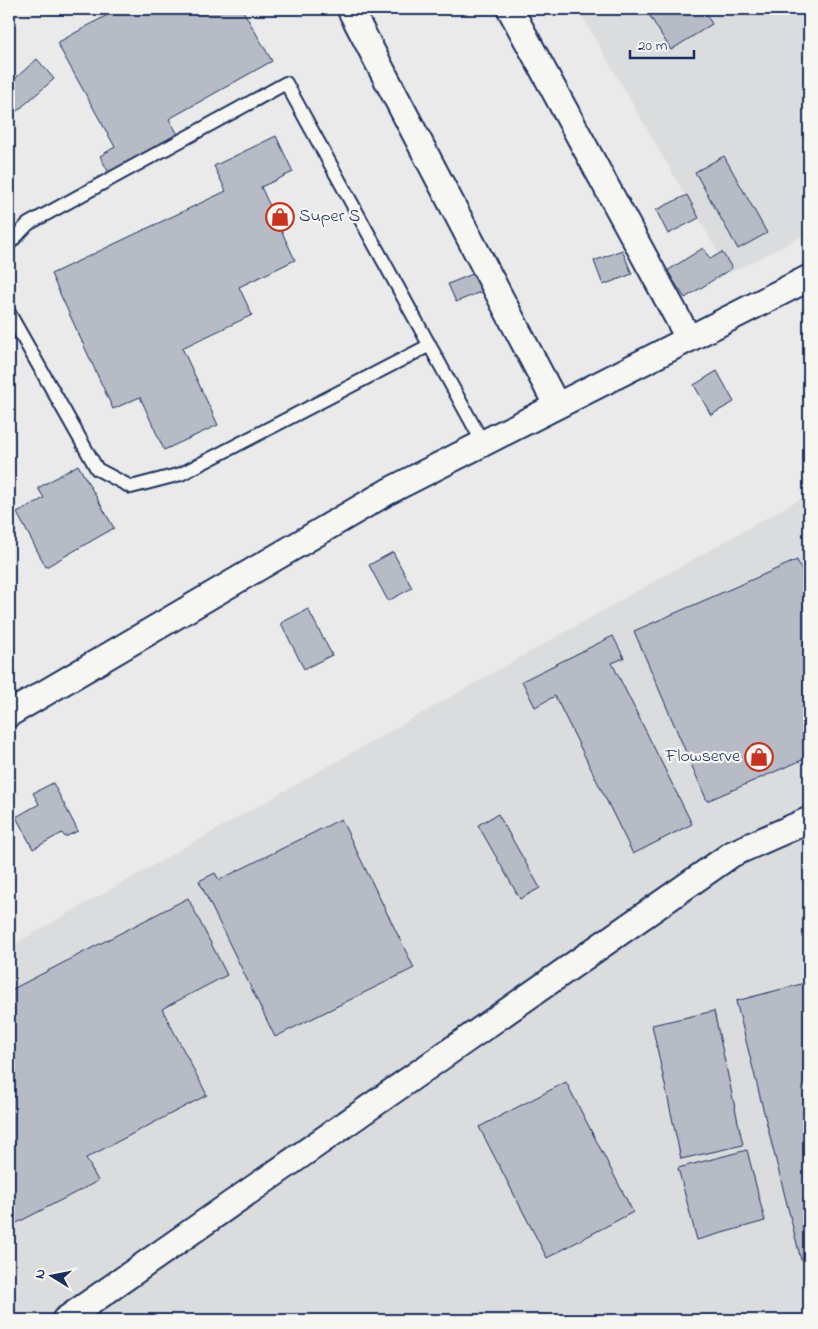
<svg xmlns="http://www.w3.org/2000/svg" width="818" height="1329" font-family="'Indie Flower',sans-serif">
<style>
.built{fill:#dadcde}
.building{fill:#b6bbc6;stroke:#1b2f5e}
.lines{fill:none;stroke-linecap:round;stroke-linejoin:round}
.service-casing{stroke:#1b2f5e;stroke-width:16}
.minor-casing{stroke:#1b2f5e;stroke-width:29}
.service{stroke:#f6f6f2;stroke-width:12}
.minor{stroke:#f6f6f2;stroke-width:25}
.labels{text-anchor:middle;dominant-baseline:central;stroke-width:4.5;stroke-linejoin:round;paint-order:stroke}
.poi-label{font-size:18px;fill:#1b2f5e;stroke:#f6f6f2;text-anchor:start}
</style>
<rect width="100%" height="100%" fill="#e9eae9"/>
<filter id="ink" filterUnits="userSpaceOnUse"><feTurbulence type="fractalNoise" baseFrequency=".02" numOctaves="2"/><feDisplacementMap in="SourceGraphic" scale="10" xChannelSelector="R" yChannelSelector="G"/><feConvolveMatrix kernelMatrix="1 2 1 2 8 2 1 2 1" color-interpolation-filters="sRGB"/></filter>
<g filter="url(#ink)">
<path class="built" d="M578 9H809V233L730 273Z
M809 494V1320H9V947Z"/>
<path class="building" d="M118 9H242L272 61 169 119 179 136 110 175 100 156 115 147 57 43Z
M655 9H703L712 24 671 50 648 13Z
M37 59 54 79 9 118V84Z
M276 136 293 172 261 187 295 260 239 287 252 315 182 348 218 425 164 450 140 397 113 409 51 274 226 191 214 166Z
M724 156 767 233 738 249 695 172Z
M687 195 699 218 668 234 656 210Z
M703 248 710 259 722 252 732 268 685 298 667 271Z
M622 250 632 274 603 285 594 261Z
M480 271 488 289 456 302 448 284Z
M717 371 734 402 711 415 694 385Z
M78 465 114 528 46 567 17 513 44 498 38 488Z
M393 552 412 588 388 601 369 565Z
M797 560 809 587V757L707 801 634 631Z
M308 609 332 655 304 669 281 623Z
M613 636 624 658 612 663 692 824 633 854 555 696 535 707 522 681Z
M53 783 78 831 65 837 62 833 33 849 16 817 39 804 33 793Z
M498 814 540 888 520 899 478 825Z
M341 819 414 968 275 1037 199 881 215 873 219 880Z
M188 898 227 975 162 1009 207 1095 86 1158 98 1181 9 1227V991Z
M809 982V1258L801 1260 736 1001Z
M714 1011 743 1145 681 1159 652 1025Z
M566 1082 633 1212 547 1258 479 1127Z
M747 1150 765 1221 697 1240 678 1168Z"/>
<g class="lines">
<defs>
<path id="service" d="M9 244 28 224 286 83 483 443
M9 313 97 469 131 487 181 474 430 345"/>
<path id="minor" d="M350 9 557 406
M510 9 689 339
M9 714 389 491 809 278
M65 1320 732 854 809 820"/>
</defs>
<use href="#service" class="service-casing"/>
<use href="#minor" class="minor-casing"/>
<use href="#service" class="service"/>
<use href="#minor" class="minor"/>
</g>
</g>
<defs>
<symbol id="shop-ring" viewBox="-11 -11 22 22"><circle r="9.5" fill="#f6f6f2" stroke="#c8321e" stroke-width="1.5"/><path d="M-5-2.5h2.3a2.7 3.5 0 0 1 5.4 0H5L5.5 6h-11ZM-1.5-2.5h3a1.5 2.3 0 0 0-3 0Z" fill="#c8321e"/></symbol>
</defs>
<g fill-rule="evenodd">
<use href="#shop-ring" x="264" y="201" width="32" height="32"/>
<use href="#shop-ring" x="743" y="741" width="32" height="32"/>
</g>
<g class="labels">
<g class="poi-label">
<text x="299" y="217">Super S</text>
<text x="740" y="757" text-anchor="end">Flowserve</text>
</g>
</g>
<rect width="818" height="1329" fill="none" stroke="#f6f6f2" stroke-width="30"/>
<rect x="15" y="15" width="788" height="1299" fill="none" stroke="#1b2f5e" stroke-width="2" filter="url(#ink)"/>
<g transform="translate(52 1276) rotate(280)" stroke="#f6f6f2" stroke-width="4" paint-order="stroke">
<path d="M0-4L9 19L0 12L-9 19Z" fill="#1b2f5e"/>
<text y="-8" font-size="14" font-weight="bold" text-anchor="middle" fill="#1b2f5e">N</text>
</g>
<path d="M630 50v8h64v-8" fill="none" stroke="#1b2f5e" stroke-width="2.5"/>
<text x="638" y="50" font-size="15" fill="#1b2f5e" stroke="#f6f6f2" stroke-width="4" paint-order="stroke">20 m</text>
</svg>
